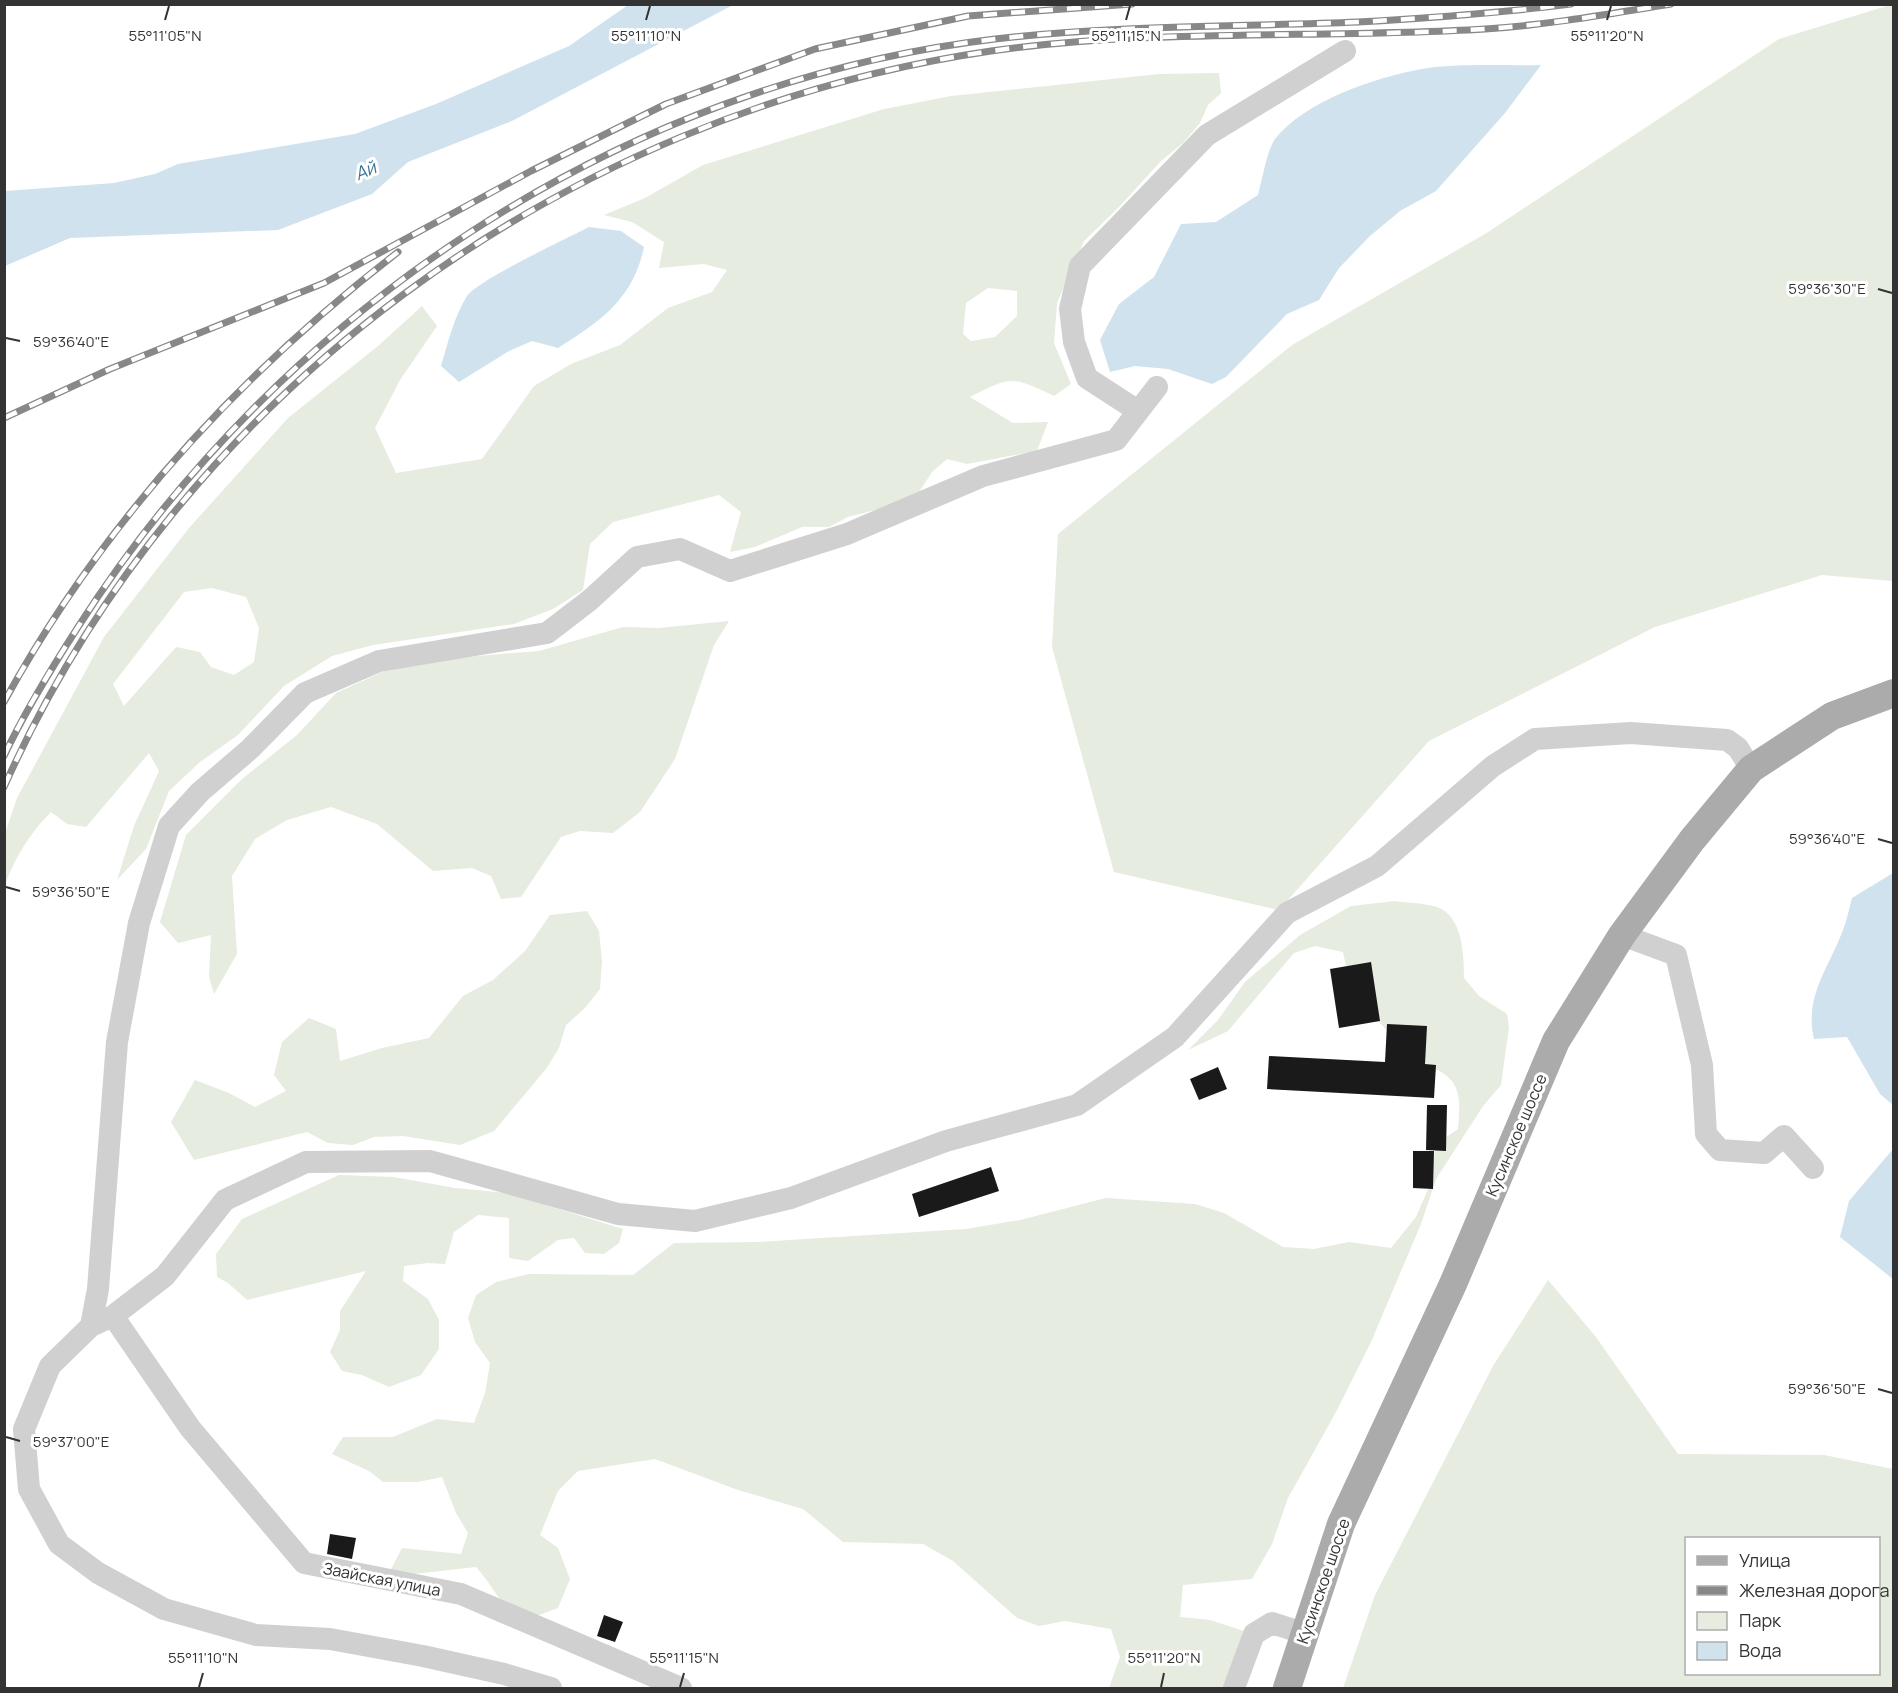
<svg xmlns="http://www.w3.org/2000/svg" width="1898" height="1693" font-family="Manrope,sans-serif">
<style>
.green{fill:#e6ecdf;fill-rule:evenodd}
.water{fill:#cfe2ee}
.building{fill:#1a1a1a}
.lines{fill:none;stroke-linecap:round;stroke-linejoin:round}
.minor{stroke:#d0d0d0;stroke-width:22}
.major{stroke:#ababab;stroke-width:28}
.rail-casing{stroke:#888;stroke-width:7}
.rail{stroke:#fff;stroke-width:4.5;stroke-dasharray:14;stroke-linecap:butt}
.ticks{fill:none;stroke:#333;stroke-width:2}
.labels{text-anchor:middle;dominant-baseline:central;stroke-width:6;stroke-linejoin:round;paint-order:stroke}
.street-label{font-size:16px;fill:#333;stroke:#fff}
.water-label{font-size:18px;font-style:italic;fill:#3f7597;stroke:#fff}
.ticks-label{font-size:15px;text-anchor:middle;fill:#333;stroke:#fff;stroke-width:6;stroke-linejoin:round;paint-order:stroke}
</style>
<rect width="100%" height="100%" fill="#fff"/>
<path class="green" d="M1890 5H1893V581L1822 575 1655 627 1429 741 1279 910 1114 872 1052 647 1058 534 1292 345 1485 234 1779 39Z
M1219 73 1221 93 1208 105 1200 123 1183 143 1161 161 1117 209 1084 241 1057 303 1054 343 1071 384 1054 396C1011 376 1012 376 970 397L1013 423 1048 422 1037 451 967 464 947 459 932 472 914 500 848 517 829 527H802L755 547 730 552 741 512 719 495 613 522 590 544 583 590 553 609 514 624 373 645 332 656 284 686 238 735 200 762 169 791 146 849 117 880 134 826 159 771 149 753 86 827 67 824 51 812C30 833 15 857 5 885V833L17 798 104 637 189 528 288 418 378 346 422 306 437 326 400 380 375 428 396 473 482 459 534 386 571 364 620 345 668 308 712 292 727 270 704 264 659 268 664 242 632 222 604 215 645 198 703 165 884 109 951 96 1159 74ZM988 288 1017 291V316L995 337 971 341 963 334 966 303ZM212 588 246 597 259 628 254 662 234 675 211 667 200 652 176 647 124 706 113 684 184 592Z
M729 621 714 645 675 759 640 812 613 833 580 831 561 837 521 897 501 899 491 876 472 868 433 871 377 824 331 807 287 820 255 839 232 876 237 954 214 994 209 977 211 935 178 943 160 922 186 835 242 779 297 735 336 693 404 662 539 651 623 627 659 628Z
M1395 901C1408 903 1424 903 1437 907 1463 916 1464 956 1464 978L1479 996 1507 1014 1509 1027 1501 1085 1483 1106 1436 1179 1421 1224 1371 1342 1336 1412 1288 1498 1272 1544 1252 1579 1183 1585 1180 1617 1210 1620 1244 1631 1228 1688H1109L1120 1657 1111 1629 1065 1621 1039 1626 1017 1618 953 1561 923 1544 843 1542 803 1509 738 1490 655 1459 578 1471 558 1491 540 1535 558 1548 570 1579 558 1608 518 1623C502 1605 492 1585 476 1567L387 1577 402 1548 461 1554 468 1533 456 1513 442 1477 418 1482H383L369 1471 332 1454 343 1437H393L437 1419 474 1423 485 1393 490 1363 475 1342 468 1318 476 1295 496 1282 529 1274 633 1275 674 1243 760 1242 966 1229 1020 1220 1106 1198 1195 1204 1224 1213 1283 1247 1314 1249 1349 1242 1391 1248 1416 1217 1429 1187 1436 1144 1458 1129C1459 1112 1463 1090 1448 1077 1442 1071 1432 1068 1425 1063 1386 1032 1352 1002 1343 952L1315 946 1294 953 1228 1031 1188 1050 1218 1020 1245 982 1300 935 1351 906Z
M587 911 599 931 602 961 600 989 585 1008 566 1025 559 1048 546 1069 494 1131 460 1145 403 1136 374 1137 353 1145 328 1143 307 1132 194 1160 171 1122 195 1080 229 1093 255 1107 286 1091 274 1075 282 1042 309 1018 336 1029 340 1061 382 1048 429 1038 463 996 493 980 525 951 550 915Z
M339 1175 394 1177 455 1188 507 1193 623 1229 619 1243 604 1254 585 1253 574 1238 558 1240 528 1261 509 1258V1218L478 1215 454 1232 445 1264 428 1263 404 1266 403 1281 428 1299 439 1320V1349L421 1375 389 1387 362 1375 342 1371 330 1352 340 1330V1311L366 1271 247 1300 228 1283 217 1277 216 1254 242 1219Z
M1548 1280 1596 1337 1678 1454 1824 1455 1893 1469V1688H1343L1375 1595 1493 1366ZM1878 1538V1674H1686V1538Z"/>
<path class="water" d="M628 5H733L512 121 408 162 372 194 278 230 70 238 5 266V191L114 183 155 174 178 164 355 134 436 104 569 46Z
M1541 65 1505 113 1436 191 1400 211 1370 236 1339 268 1319 300 1287 314 1226 377 1212 384 1168 369 1135 366 1110 372 1100 340 1119 304 1154 277 1181 224 1216 222 1258 195C1262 181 1267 150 1275 139 1305 101 1376 77 1422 69 1458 63 1503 66 1541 65Z
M589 227 621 231 644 247C633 299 601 321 558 348L532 341 509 351 459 382 441 366C448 342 454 317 467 296 478 280 566 239 589 227Z
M1893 873V1105L1880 1094 1847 1037 1814 1039C1804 996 1829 968 1843 930 1847 920 1849 909 1852 898Z
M1893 1149V1279L1840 1237 1849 1201Z"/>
<path class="building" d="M1371 962 1380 1021 1339 1028 1330 969Z
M1387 1024 1427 1026 1425 1064 1436 1065 1434 1098 1267 1089 1269 1056 1385 1062Z
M1218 1067 1227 1089 1199 1100 1190 1079Z
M1427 1105H1447L1446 1151 1426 1150Z
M1413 1151H1434L1433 1189 1413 1188Z
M991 1167 999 1191 919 1217 912 1194Z
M330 1534 356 1538 352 1559 327 1554Z
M604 1615 623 1622 615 1642 597 1636Z"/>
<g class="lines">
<path class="minor" d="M1138 411 1087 378 1074 342 1070 309 1080 266 1207 135 1345 51
M1622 935 1676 955 1702 1065 1706 1134 1720 1150 1764 1153 1784 1136 1813 1168
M113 1316 190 1428 304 1563 461 1594 681 1688
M91 1326 98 1289 117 1042 139 923 169 826 200 792 250 749 305 693 379 661 547 633 590 600 637 557 680 549 730 571 847 534 983 476 1116 440 1157 387
M551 1688 504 1674 423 1656 330 1639 256 1635 164 1609 98 1573 59 1544 29 1489 24 1429 50 1366 91 1326 113 1316 165 1276 225 1200 306 1162 430 1161 618 1214 695 1221 791 1198 946 1141 1077 1105 1175 1037 1287 913 1377 866 1493 766 1535 739 1631 733 1727 740 1738 748 1751 769
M1234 1688 1254 1634 1272 1623 1303 1633"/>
<path class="major" d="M1287 1688 1341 1524 1453 1284 1556 1041 1622 935 1692 840 1751 769 1832 716 1894 693"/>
<defs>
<path id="rail" d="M4 418 110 369 324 283 531 171 666 104 815 49 968 16 1132 4
M4 702C101 525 239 375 398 252
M4 756C25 711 51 669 78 627 279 312 621 83 995 39 1116 25 1237 27 1358 22 1429 18 1500 13 1571 4
M4 787C180 392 565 113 991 51 1154 28 1321 39 1485 29 1547 25 1609 14 1671 4"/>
</defs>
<use href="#rail" class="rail-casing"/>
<use href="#rail" class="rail"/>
</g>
<path class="ticks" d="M165 20 169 6M646 20 650 6M1126 20 1130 6M1607 20 1611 6M1878 289 1892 293M6 338 20 341M1878 839 1892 843M6 887 20 891M1878 1389 1892 1393M6 1437 20 1441M199 1687 203 1673M680 1687 684 1673M1161 1687 1164 1673"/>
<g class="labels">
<g class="street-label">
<text transform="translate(1516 1135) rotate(-67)">Кусинское шоссе</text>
<text transform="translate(382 1579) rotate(11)">Заайская улица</text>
<text transform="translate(1323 1581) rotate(-71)">Кусинское шоссе</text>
</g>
<g class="water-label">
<text transform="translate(365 170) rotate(-24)">Ай</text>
</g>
</g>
<g class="ticks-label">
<text x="165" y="41">55°11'05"N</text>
<text x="646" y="41">55°11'10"N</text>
<text x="1126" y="41">55°11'15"N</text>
<text x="1607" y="41">55°11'20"N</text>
<text x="1827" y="294">59°36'30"E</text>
<text x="71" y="347">59°36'40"E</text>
<text x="1827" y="844">59°36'40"E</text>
<text x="71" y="897">59°36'50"E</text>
<text x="1827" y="1394">59°36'50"E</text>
<text x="71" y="1447">59°37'00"E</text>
<text x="203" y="1663">55°11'10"N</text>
<text x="684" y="1663">55°11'15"N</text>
<text x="1164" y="1663">55°11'20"N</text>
</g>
<rect width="1898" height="1693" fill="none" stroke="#333333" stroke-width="12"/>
<rect x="1685" y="1537" width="195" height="138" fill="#ffffff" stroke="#adadad" stroke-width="1.5"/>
<rect x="1697" y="1556" width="30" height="9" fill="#ababab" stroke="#adadad" stroke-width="1.5"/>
<text x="1739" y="1567" font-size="18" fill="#333333">Улица</text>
<rect x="1697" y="1586" width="30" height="9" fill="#888888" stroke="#adadad" stroke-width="1.5"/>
<text x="1739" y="1597" font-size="18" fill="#333333">Железная дорога</text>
<rect x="1697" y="1612" width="30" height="18" fill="#e6ecdf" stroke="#adadad" stroke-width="1.5"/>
<text x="1739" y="1627" font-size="18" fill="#333333">Парк</text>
<rect x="1697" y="1642" width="30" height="18" fill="#cfe2ee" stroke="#adadad" stroke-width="1.5"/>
<text x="1739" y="1657" font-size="18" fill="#333333">Вода</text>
</svg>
